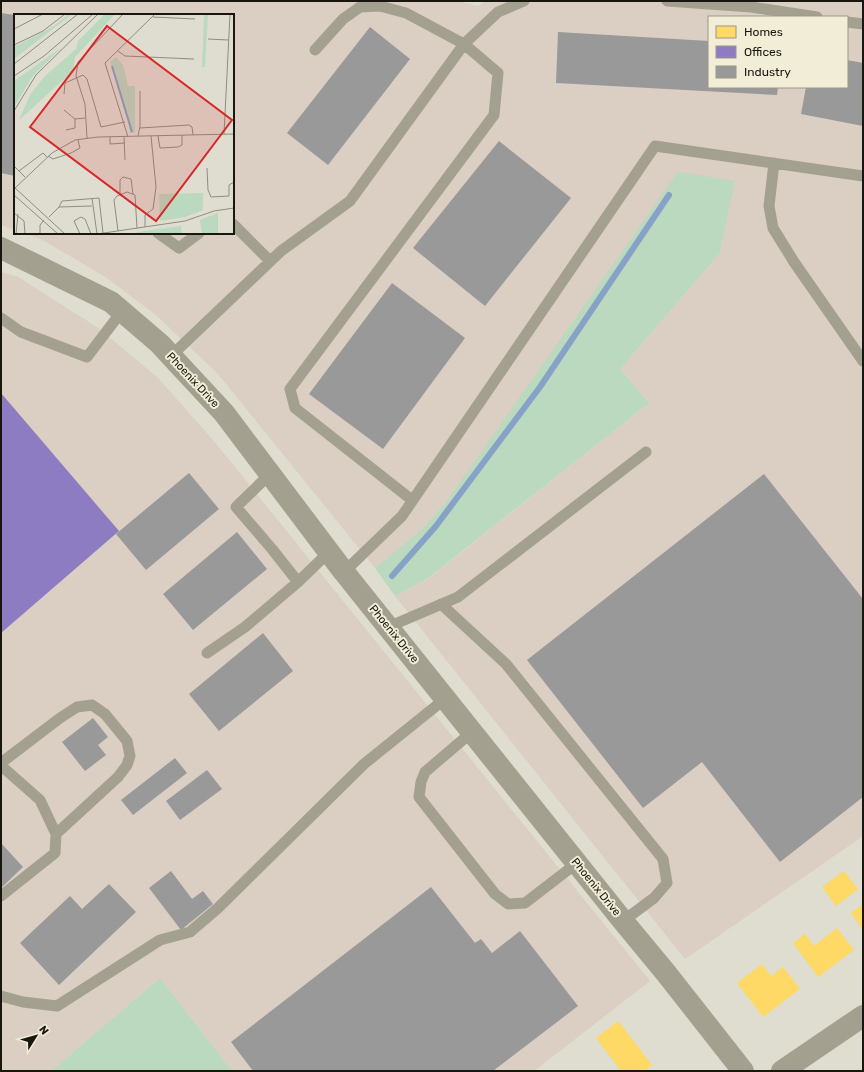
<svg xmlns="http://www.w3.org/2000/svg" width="864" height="1072" font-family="Rubik,sans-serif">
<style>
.industrial{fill:#dbcec2;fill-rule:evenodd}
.green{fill:#bad9bf}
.homes{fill:#ffd966}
.offices{fill:#8e7cc3}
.industry{fill:#999}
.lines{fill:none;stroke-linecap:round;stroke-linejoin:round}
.stream{stroke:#86a2c7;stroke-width:6}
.service{stroke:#a4a090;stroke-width:11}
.minor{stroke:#a4a090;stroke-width:22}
.labels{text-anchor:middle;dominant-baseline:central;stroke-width:4;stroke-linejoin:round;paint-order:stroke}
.street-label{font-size:11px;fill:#18160e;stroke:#f2edd7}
.inset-river{fill:none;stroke:#86a2c7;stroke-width:2}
.inset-road{fill:none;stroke:#8f8d82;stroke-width:1}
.view{fill:#d62828;fill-opacity:0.15;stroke:#d62828;stroke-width:2}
.inset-edge{fill:none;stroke:#18160e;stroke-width:2}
</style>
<rect width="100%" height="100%" fill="#dfdcd0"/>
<path class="industrial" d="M1 1H457L478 6 486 1H863V836L685 959 395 596 428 579 649 403 620 369 719 254 446 502 421 530 375 568 218 374 156 315 104 276 41 239 23 233H233V15H15V230L1 225ZM709 17H847V87H709Z
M1 272 18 277 100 329 159 379 213 440 650 981 534 1071H232L160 978 51 1071H1Z"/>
<path class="green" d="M678 172 735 181 719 254 620 369 649 403 427 579 395 596 375 568 421 530 446 502Z
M160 978 232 1071H51Z"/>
<path class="homes" d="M844 871 858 889 836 906 822 887Z
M863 904V930L851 913Z
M837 928 854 950 818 977 793 943 805 934 814 946Z
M762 964 771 976 783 967 800 989 763 1017 737 983Z
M618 1021 652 1065 644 1071H621L596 1038Z"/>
<path class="offices" d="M1 393 119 531 1 633Z"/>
<path class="industry" d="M1 13 15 15V176L1 173Z
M370 27 410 59 328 165 287 133Z
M558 32 709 41V87H778L777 95 556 83Z
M847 60 863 63V126L801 114 806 87H847Z
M499 141 571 198 485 306 413 248Z
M392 283 465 338 383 449 309 394Z
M189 473 219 509 146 570 116 534Z
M764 474 863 599V797L780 862 702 762 643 808 527 660Z
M237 532 267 569 193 630 163 594Z
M263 633 293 671 219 731 189 694Z
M93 718 108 737 98 745 106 755 85 771 62 742Z
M175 758 187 773 133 815 121 800Z
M207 770 222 789 180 820 166 801Z
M1 843 23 867 1 888Z
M171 871 192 899 203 891 213 904 181 930 149 888Z
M109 884 136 912 59 985 20 943 70 896 82 909Z
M431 887 475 943 481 939 492 953 520 931 578 1006 493 1071H253L231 1042Z"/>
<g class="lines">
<path class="stream" d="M392 576 436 526 540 387 669 195"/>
<path class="service" d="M667 1 751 7 817 17
M847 22 863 24
M315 50 343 19 360 7 380 6 406 13 464 44 498 73 494 115 290 389 295 408 412 500
M774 163 769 206 773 228 794 262 863 361
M233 224 270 261
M158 233 179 248 199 233
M1 318 21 332 87 357 122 311
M171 356 281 251 350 201 464 44 498 12 524 1
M270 474 236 507 272 549 298 582
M344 572 402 516 655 146 863 176
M441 604 506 664 663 859 667 883 654 898 623 921
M388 627 458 597 646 452
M207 653 245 627 298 582 329 552
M472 732 425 772 421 782 419 797 495 894 508 904 525 903 577 863
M1 763 60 718 77 707 92 705 105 714 127 741 130 756 127 765 118 777 56 834
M1 767 6 770 40 800 56 834 55 853 1 896
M1 996 23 1002 57 1006 160 940 190 932 218 908 364 764 446 698"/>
<path class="minor" d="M1 248 111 302 160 344 171 356 224 413 344 572 623 921 666 973 743 1071
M782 1071 863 1016"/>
</g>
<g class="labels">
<g class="street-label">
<text transform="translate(193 380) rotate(47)">Phoenix Drive</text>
<text transform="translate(394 634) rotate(51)">Phoenix Drive</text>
<text transform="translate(596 887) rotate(51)">Phoenix Drive</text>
</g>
</g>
<g transform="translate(14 14)">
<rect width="220" height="220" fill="#dfdcd0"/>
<path d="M55 0H58L0 45V33L40 12ZM91 0H101L61 43 59 57 5 106 16 81 30 63 62 35 64 27ZM190 0H194L191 53H188ZM48 33 18 63 0 93V67ZM102 43 109 51 114 72H121V119H116L114 105 96 48ZM189 179V196L171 203 146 207 145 180ZM204 199V220H188L186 206ZM167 212 168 220H123V218Z" fill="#bad9bf"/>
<path class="inset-river" d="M98 52 118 118"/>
<path class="inset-road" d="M139 3 181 5M0 15 29 0M194 25 215 26M0 31 29 17 51 0M104 37 111 42 180 45M0 50 64 0M0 62 30 42 79 0M50 80 51 69 69 61 73 65 87 113 111 108M50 96 61 105M0 97 22 61 84 0M126 114 175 111 178 113 179 121M52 116 61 114V105L71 104M210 120 216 0M124 122 126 112V77M144 122 146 134 164 133 168 131V121M96 123V130L111 129M110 123 111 146M114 123 91 49 141 0M73 124 71 90 62 62 64 48 109 0M34 142 39 145 57 139 66 134 64 126M0 152 11 163M193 154 194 176 197 183 215 182V171L220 168M5 157 29 139 33 143M0 173 51 220M0 175 38 139 61 126 84 123 220 120M106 180V166L109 163 117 165 119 180M0 181 44 220M78 184 83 220M45 193 78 192M0 199 10 207 11 220M35 203 45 193 48 187 85 184 89 219M131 213V201L139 195 142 173 137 122M104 217 100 186 103 182 113 178 121 181 123 214M2 220 4 200M26 220V211L30 206M66 220 60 207 67 203 71 205 77 220M83 220 171 207 200 197 220 194"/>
<path class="view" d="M93 12 218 106 142 207 16 113Z"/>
<rect width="220" height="220" class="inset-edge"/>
</g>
<rect width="864" height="1072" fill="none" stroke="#18160e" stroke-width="4"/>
<rect x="708" y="16" width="140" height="72" fill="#f2edd7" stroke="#9b9787"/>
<rect x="716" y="26" width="20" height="12" fill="#ffd966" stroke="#9b9787"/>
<text x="744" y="36" font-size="12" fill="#18160e">Homes</text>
<rect x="716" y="46" width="20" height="12" fill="#8e7cc3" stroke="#9b9787"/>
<text x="744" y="56" font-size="12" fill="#18160e">Offices</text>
<rect x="716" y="66" width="20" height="12" fill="#999999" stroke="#9b9787"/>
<text x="744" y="76" font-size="12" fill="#18160e">Industry</text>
<g transform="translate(36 1036) rotate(53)" stroke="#f2edd7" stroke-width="3" paint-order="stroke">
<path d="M0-3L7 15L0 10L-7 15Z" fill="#18160e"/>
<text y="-6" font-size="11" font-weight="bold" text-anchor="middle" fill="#18160e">N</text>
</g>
</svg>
